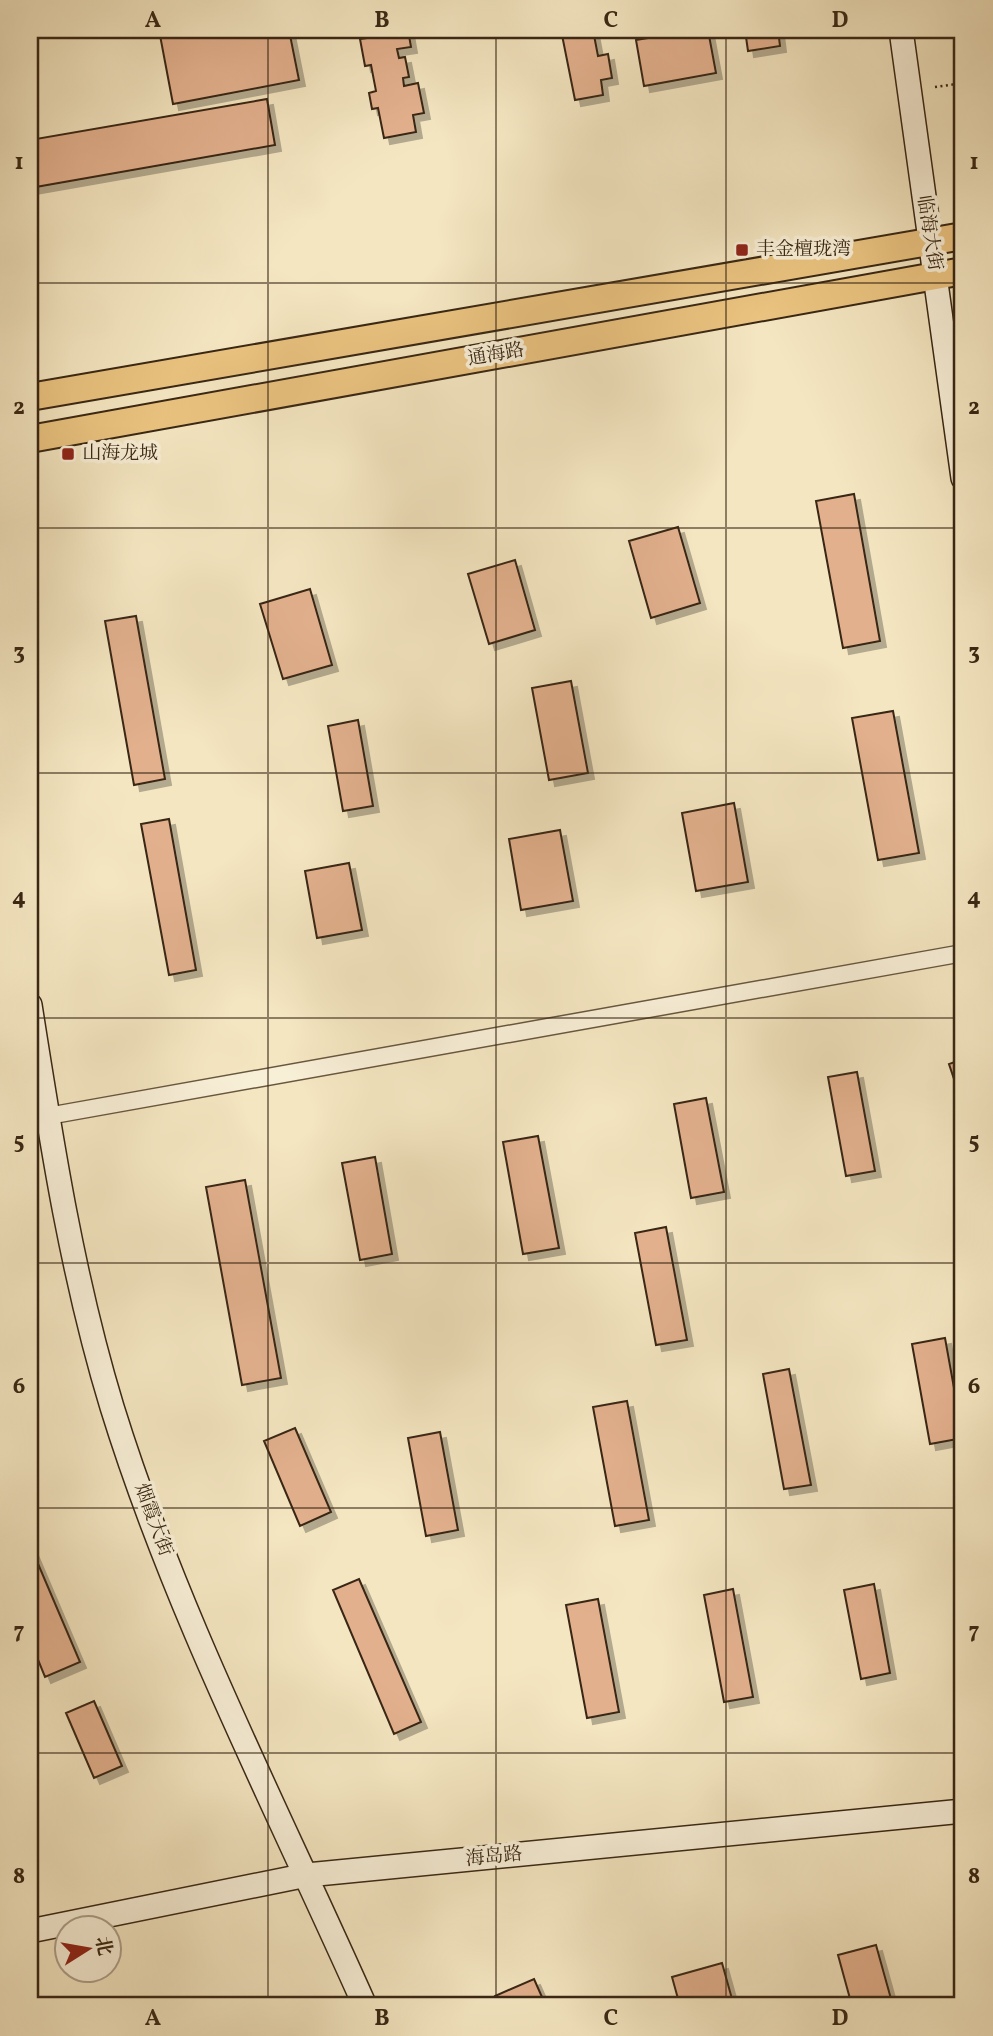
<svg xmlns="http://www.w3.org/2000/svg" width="993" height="2036" font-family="Vollkorn,'Noto Serif SC',serif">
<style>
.building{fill:#e2b08d;stroke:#392714;stroke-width:2;filter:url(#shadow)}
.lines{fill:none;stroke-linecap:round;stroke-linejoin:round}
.street-casing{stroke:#68573f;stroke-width:19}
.secondary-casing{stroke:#392714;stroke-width:26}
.primary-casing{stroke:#392714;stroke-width:30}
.path{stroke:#392714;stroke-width:2.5;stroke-dasharray:2 3.5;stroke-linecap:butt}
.street{stroke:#f8efd7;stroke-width:16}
.secondary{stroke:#f8efd7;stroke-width:23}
.primary{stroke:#eac380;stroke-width:26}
.grid{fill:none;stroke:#392714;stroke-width:2;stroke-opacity:0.55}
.poi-dot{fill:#8f2418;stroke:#f8efd7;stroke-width:2.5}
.labels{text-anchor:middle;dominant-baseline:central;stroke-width:7;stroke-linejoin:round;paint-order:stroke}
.street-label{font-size:19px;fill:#392714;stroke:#f8efd7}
.poi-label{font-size:19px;fill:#392714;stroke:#f8efd7;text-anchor:start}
.neatline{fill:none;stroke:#392714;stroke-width:2.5}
.grid-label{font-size:23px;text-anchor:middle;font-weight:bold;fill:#392714}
</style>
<defs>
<filter id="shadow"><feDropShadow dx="6" dy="6" stdDeviation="0" flood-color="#0004"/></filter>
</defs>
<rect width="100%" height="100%" fill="#f4e6c1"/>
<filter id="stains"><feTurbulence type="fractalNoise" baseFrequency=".00286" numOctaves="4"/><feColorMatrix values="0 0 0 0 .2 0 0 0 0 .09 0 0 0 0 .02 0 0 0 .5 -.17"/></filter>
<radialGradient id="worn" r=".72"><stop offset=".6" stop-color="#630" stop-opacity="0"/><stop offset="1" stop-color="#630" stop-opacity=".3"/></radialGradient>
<path class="building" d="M159 30H289L299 80 173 104Z
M366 30H408L411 47 397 49 399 58 405 57 409 77 403 78 404 86 418 83 424 113 413 115 416 132 384 138 378 108 372 109 369 93 376 91 371 65 365 66 360 39 368 38Z
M561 30H593L598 56 608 54 612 78 601 80 603 95 575 100Z
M696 30H708L716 73 644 86 636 40Z
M745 30H778L780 46 748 51Z
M267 99 275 145 30 188V140Z
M854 494 880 641 843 648 816 501Z
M678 527 700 603 651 618 629 541Z
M515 560 535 630 489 644 468 574Z
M310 589 332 665 283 679 260 604Z
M136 616 165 779 134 785 105 621Z
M571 681 588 773 549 780 532 688Z
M893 711 919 853 878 860 852 718Z
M358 720 373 806 343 811 328 726Z
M734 803 748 882 696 891 682 813Z
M169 819 196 970 169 975 141 824Z
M560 830 573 901 521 910 509 839Z
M349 863 362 930 317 938 305 871Z
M963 1059V1106L949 1064Z
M857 1072 875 1171 846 1176 828 1077Z
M706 1098 724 1192 691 1198 674 1104Z
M538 1136 559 1248 523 1254 503 1142Z
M375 1157 392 1254 360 1260 342 1163Z
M245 1180 281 1378 242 1385 206 1187Z
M666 1227 687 1340 656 1345 635 1233Z
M945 1338 963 1438 930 1444 912 1344Z
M789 1369 811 1485 784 1489 763 1374Z
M627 1401 649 1520 615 1526 593 1407Z
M295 1428 331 1512 300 1526 264 1441Z
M440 1432 458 1530 426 1536 408 1438Z
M30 1545 80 1662 45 1677 30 1640Z
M359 1579 421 1722 394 1734 333 1590Z
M874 1584 890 1673 861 1679 844 1590Z
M733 1589 753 1697 724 1702 704 1595Z
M598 1599 619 1712 587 1718 566 1605Z
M94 1701 122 1766 94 1778 66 1713Z
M876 1945 893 2006H852L838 1955Z
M722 1963 734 2006H680L672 1977Z
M534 1979 546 2006H499L495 1996Z"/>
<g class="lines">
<defs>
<path id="street" d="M48 1116 963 953"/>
<path id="secondary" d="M901 30 963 478
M30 1005C51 1139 72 1276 112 1407 176 1614 277 1808 365 2006
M30 1931 307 1875 963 1811"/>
<path id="primary" d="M30 397 963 236
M30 439 963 271"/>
</defs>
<use href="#street" class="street-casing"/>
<use href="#secondary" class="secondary-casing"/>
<use href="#primary" class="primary-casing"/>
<path class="path" d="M935 87 963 83"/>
<use href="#street" class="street"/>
<use href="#secondary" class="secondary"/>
<use href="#primary" class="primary"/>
</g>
<path class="grid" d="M268 30V2006M496 30V2006M726 30V2006M30 283H963M30 528H963M30 773H963M30 1018H963M30 1263H963M30 1508H963M30 1753H963"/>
<g class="poi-dot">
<rect x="735" y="243" width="14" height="14" rx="3.5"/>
<rect x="61" y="447" width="14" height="14" rx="3.5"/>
</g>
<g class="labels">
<g class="street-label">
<text transform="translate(929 233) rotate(81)">临海大街</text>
<text transform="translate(496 355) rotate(-10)">通海路</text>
<text transform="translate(153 1520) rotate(70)">烟霞大街</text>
<text transform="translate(494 1857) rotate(-6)">海岛路</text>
</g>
<g class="poi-label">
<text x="756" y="250">丰金檀珑湾</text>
<text x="82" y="454">山海龙城</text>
</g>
</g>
<rect width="993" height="2036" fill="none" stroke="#f4e6c1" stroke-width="77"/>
<g transform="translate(88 1949) rotate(79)"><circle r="33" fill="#f8efd7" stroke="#ac9f89" stroke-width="2"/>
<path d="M0-5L12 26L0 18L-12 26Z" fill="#8f2418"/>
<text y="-10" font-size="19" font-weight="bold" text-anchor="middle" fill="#392714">北</text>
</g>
<rect x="38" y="38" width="916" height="1959" class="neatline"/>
<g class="grid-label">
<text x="153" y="27">A</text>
<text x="382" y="27">B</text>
<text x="611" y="27">C</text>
<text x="840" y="27">D</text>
<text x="19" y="169">1</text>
<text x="974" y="169">1</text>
<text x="19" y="414">2</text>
<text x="974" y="414">2</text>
<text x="19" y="659">3</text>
<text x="974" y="659">3</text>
<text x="19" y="904">4</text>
<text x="974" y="904">4</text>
<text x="19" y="1148">5</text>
<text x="974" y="1148">5</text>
<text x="19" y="1393">6</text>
<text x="974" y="1393">6</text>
<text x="19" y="1638">7</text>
<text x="974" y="1638">7</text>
<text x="19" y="1883">8</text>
<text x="974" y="1883">8</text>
<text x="153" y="2025">A</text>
<text x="382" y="2025">B</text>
<text x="611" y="2025">C</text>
<text x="840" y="2025">D</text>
</g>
<rect width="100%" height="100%" filter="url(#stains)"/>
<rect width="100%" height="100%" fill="url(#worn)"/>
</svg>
